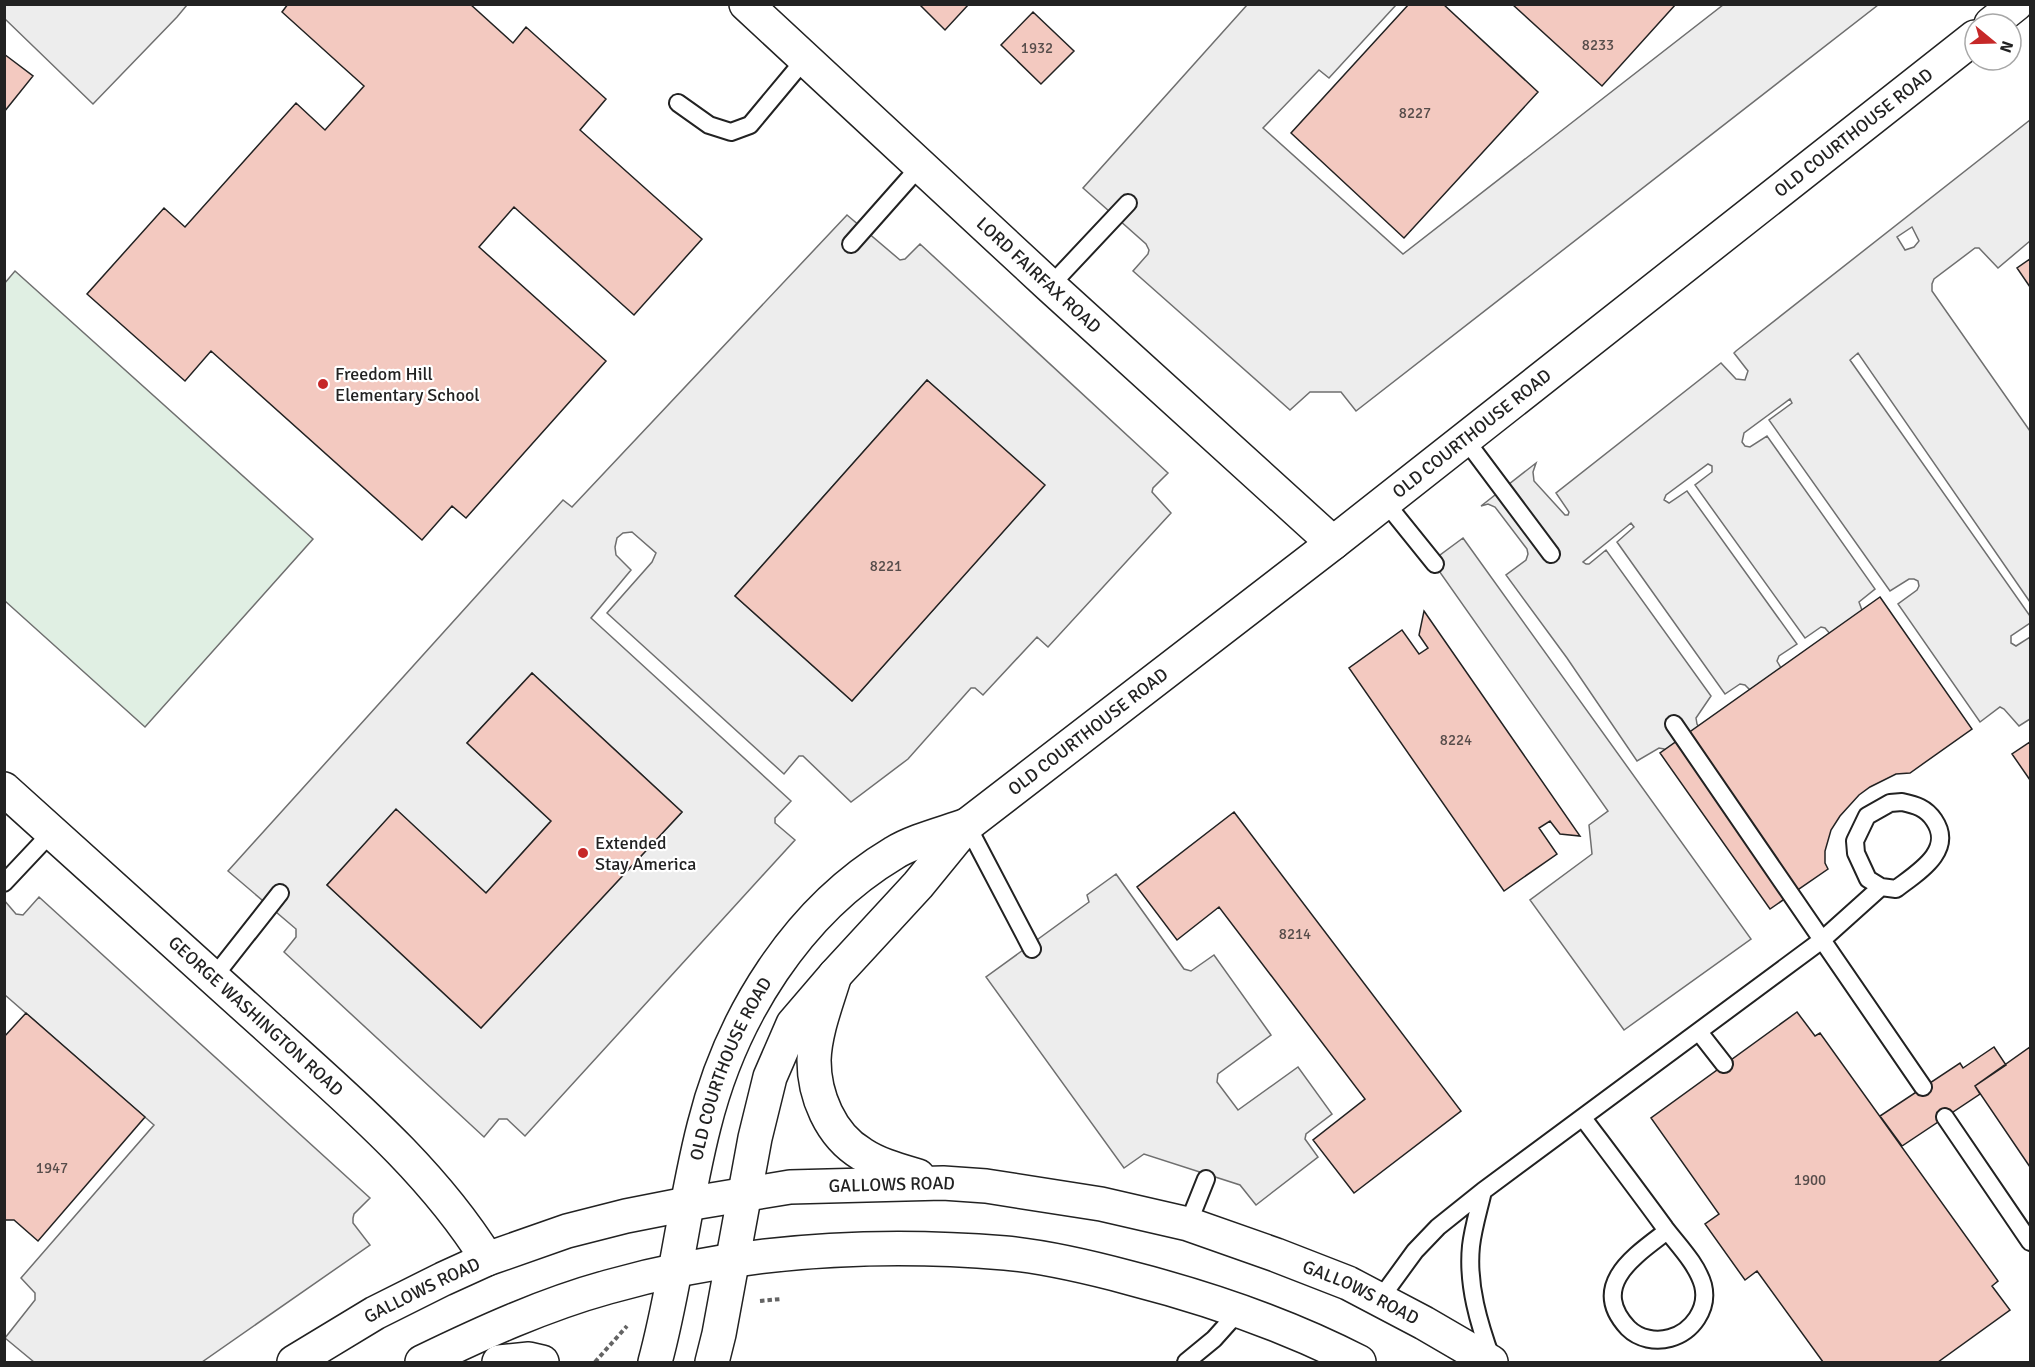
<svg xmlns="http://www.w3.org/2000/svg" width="2035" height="1367" font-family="Signika,sans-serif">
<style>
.green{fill:#e0efe3;stroke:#6f6f6f;stroke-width:1.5}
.parking{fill:#ededed;stroke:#6f6f6f;stroke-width:1.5;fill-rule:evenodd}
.building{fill:#f3c9c0;stroke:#222;stroke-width:1.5}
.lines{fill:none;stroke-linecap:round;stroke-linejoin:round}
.lane-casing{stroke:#222;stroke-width:20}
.street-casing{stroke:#222;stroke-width:36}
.secondary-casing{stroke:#222;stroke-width:36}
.primary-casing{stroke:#222;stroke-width:36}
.path{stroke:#646464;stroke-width:4;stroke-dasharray:4.5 3;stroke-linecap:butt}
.lane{stroke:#fff;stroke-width:16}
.street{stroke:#fff;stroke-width:33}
.secondary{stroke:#fff;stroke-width:33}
.primary{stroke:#fff;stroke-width:33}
.poi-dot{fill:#c62828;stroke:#fff;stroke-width:2}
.labels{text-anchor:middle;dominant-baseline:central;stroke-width:4.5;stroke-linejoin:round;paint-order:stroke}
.number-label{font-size:15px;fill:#564c4a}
.street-label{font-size:18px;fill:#222;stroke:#fff}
.poi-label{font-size:18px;fill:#222;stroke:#fff;text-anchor:start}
</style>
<rect width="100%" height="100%" fill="#fff"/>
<path class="green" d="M15 271 313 539 145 727 5 601 4 284Z"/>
<path class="parking" d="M4 5 5 4 187 5 177 17 93 104 5 19Z
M1247 5H1396L1329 78 1319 70 1263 128 1403 254 1723 5H1878L1356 411 1341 392H1310L1290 410 1133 271 1148 254 1149 250 1146 244 1083 188Z
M2030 120V241L1998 268 1979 248H1975L1934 279 1932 284V291L2030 431V602L1858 353 1850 360 2030 616V623L2011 636V643L2016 646 2030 637V719L2019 726 2004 709 2000 707 1980 722 1898 604 1917 590 1919 586 1918 581 1914 579H1909L1890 591 1769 420 1792 403 1790 399 1744 433 1742 442 1745 446 1750 447 1767 436 1875 589 1859 602 1863 613 1831 635 1825 628 1821 627 1805 638 1695 485 1712 472V466L1708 464 1666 495 1664 500 1669 503 1687 491 1797 644 1779 656 1777 661 1781 668 1750 690 1745 685 1740 684 1725 694 1617 542 1634 527 1631 523 1583 562 1586 564H1589L1606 550 1711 696 1696 718 1697 724 1703 733 1670 756 1664 749 1659 748 1637 761 1567 658 1506 575 1526 560 1528 554 1527 549 1495 507 1488 504 1481 506 1536 463 1533 472 1534 481 1565 515H1568L1569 512 1556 493 1721 363 1736 379 1745 380 1748 371 1734 353 1736 351ZM1912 227 1919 241 1914 247 1905 250 1897 237Z
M847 215 900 260 905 259 920 244 1168 473 1153 488 1152 492 1171 513 1048 647 1037 637 983 695 975 688H971L908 759 851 802 803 756H799L784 774 607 613 652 562 656 553 632 532 623 533 617 538 615 547 616 555 631 570 591 618 791 801 775 818V823L795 840 525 1136 507 1119H499L484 1137 284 952 296 937V929L228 871 563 500 572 507ZM927 380 1044 485 852 701 735 596ZM532 673 682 812 481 1028 327 885 396 810 486 893 551 821 467 743Z
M1463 538 1751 939 1624 1030 1530 900 1592 854 1589 825 1608 811 1432 561Z
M1116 874 1184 969 1191 971 1214 955 1271 1035 1218 1074 1217 1082 1238 1110 1298 1067 1332 1114 1306 1134 1305 1139 1318 1157 1256 1205 1240 1185 1144 1154 1124 1168 986 977 1089 902 1087 895Z
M39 897 370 1198 354 1214 353 1218V1223L370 1245 202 1362H34L5 1338 35 1300V1293L21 1278 154 1125 5 995 4 900 16 914 23 915Z"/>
<path class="building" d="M288 4H470L513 43 526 27 606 99 580 130 702 239 634 315 514 207 479 247 606 361 466 518 452 506 422 540 211 351 185 381 87 294 164 208 185 227 296 103 325 130 364 86 282 12Z
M919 4H969L945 30Z
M1409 4H1443L1538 92 1404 238 1291 133Z
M1512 4H1676L1602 86Z
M1033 12 1074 51 1041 84 1001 45Z
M4 54 33 76 4 112Z
M2030 259V287L2017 268Z
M927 380 1045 485 852 701 735 596Z
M1880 597 1972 729 1910 773 1896 774 1870 787 1859 795 1840 816 1831 830 1825 851V863L1828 869 1770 909 1660 753Z
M1424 611 1580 836 1560 834 1550 821 1539 828 1557 854 1504 891 1349 668 1402 630 1419 654 1428 648 1419 635Z
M532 673 682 812 481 1028 327 885 396 809 486 893 551 821 467 743Z
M2030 742V780L2012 754Z
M1234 812 1461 1111 1354 1193 1313 1140 1365 1099 1219 907 1177 940 1137 887Z
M1797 1012 1815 1036 1820 1033 1998 1281 1992 1286 2010 1310 1938 1362H1823L1757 1271 1745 1280 1705 1224 1719 1214 1651 1118Z
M26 1013 145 1117 38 1241 14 1220H4V1037Z
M1994 1047 2006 1065 1975 1086 1980 1094 1902 1146 1880 1116 1960 1063 1963 1068Z
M2030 1047V1167L1975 1086Z"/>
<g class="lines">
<defs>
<path id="lane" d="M678 103 709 125 731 132 750 125 805 59
M851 244 921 165
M1050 286 1128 203
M1465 439 1551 554
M1385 502 1435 564
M1674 724 1923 1087
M1902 802C1916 805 1926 808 1934 820 1955 851 1917 873 1896 889L1881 887 1868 879 1856 853 1855 841 1867 816 1890 803Z
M967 825 1032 949
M4 883 52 832
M213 978 280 893
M1699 1032 1724 1064
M1945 1117 2030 1242
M1583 1118C1610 1154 1638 1191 1665 1228 1678 1245 1697 1264 1703 1285 1709 1309 1692 1332 1670 1338 1656 1342 1639 1339 1628 1328 1588 1285 1636 1255 1667 1231
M1483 1191C1479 1209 1473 1228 1471 1246 1467 1285 1479 1324 1492 1360
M1188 1224 1206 1179
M1380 1299 1415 1251 1438 1227 1483 1191 1822 940 1881 887
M1186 1362 1214 1339 1239 1311"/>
<g id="street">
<path id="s1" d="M746 4 1050 286 1333 543"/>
<path id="s2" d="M4 789C93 869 182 949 270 1029 348 1100 431 1169 487 1259"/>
</g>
<g id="secondary">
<path d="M1991 24 2016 4"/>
<path id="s3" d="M655 1362C676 1285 684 1204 704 1126 731 1017 797 911 894 853 913 841 945 833 967 825"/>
<path id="s4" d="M712 1362 719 1334 755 1138 770 1077 793 1024 835 975 918 885 967 825 1333 543 1975 37"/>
</g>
<g id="primary">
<path d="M835 975C827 1002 815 1031 814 1060 814 1095 830 1135 862 1154 879 1165 898 1170 918 1176"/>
<path id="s5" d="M294 1362 375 1313 443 1279 487 1259 567 1231 626 1216 687 1204 790 1187 943 1183 986 1186 1101 1204 1188 1224 1276 1255 1348 1283 1424 1323 1491 1362"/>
<path d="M422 1362C482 1333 543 1305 608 1287 736 1251 873 1242 1005 1253 1047 1257 1089 1267 1130 1278 1208 1298 1287 1325 1359 1362"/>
<path d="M499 1362 529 1359 542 1362"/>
</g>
</defs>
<use href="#lane" class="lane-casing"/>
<use href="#street" class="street-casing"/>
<use href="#secondary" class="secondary-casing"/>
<use href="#primary" class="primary-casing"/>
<path class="path" d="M760 1301 781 1299
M595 1362 627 1326"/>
<use href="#lane" class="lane"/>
<use href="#street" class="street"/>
<use href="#secondary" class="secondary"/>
<use href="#primary" class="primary"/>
</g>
<g class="poi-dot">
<circle cx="323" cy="384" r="6"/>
<circle cx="583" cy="853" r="6"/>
</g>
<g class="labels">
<g class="number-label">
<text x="1598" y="45">8233</text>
<text x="1037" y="48">1932</text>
<text x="1415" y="113">8227</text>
<text x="886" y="566">8221</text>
<text x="1456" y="740">8224</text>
<text x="1295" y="934">8214</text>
<text x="52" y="1168">1947</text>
<text x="1810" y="1180">1900</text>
</g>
<g class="street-label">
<text stroke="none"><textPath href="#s4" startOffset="1738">OLD COURTHOUSE ROAD</textPath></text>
<text stroke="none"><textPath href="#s1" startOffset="399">LORD FAIRFAX ROAD</textPath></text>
<text stroke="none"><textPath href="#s4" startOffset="1252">OLD COURTHOUSE ROAD</textPath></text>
<text stroke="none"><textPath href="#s4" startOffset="766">OLD COURTHOUSE ROAD</textPath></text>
<text stroke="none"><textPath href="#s2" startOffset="339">GEORGE WASHINGTON ROAD</textPath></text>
<text stroke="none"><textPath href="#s3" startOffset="304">OLD COURTHOUSE ROAD</textPath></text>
<text stroke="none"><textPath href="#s5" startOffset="633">GALLOWS ROAD</textPath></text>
<text stroke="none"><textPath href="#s5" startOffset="147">GALLOWS ROAD</textPath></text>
<text stroke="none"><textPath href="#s5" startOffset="1119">GALLOWS ROAD</textPath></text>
</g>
<g class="poi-label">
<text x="335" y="374">Freedom Hill<tspan x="335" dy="21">Elementary School</tspan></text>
<text x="595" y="843">Extended<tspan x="595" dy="21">Stay America</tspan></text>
</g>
</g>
<rect width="2035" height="1367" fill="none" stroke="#222222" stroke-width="12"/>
<g transform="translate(1993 42) rotate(109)"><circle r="28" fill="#ffffff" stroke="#a7a7a7" stroke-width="1.5"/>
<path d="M0-4.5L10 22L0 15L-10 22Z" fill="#c62828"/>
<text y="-9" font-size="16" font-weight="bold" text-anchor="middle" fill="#222222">N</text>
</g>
</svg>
